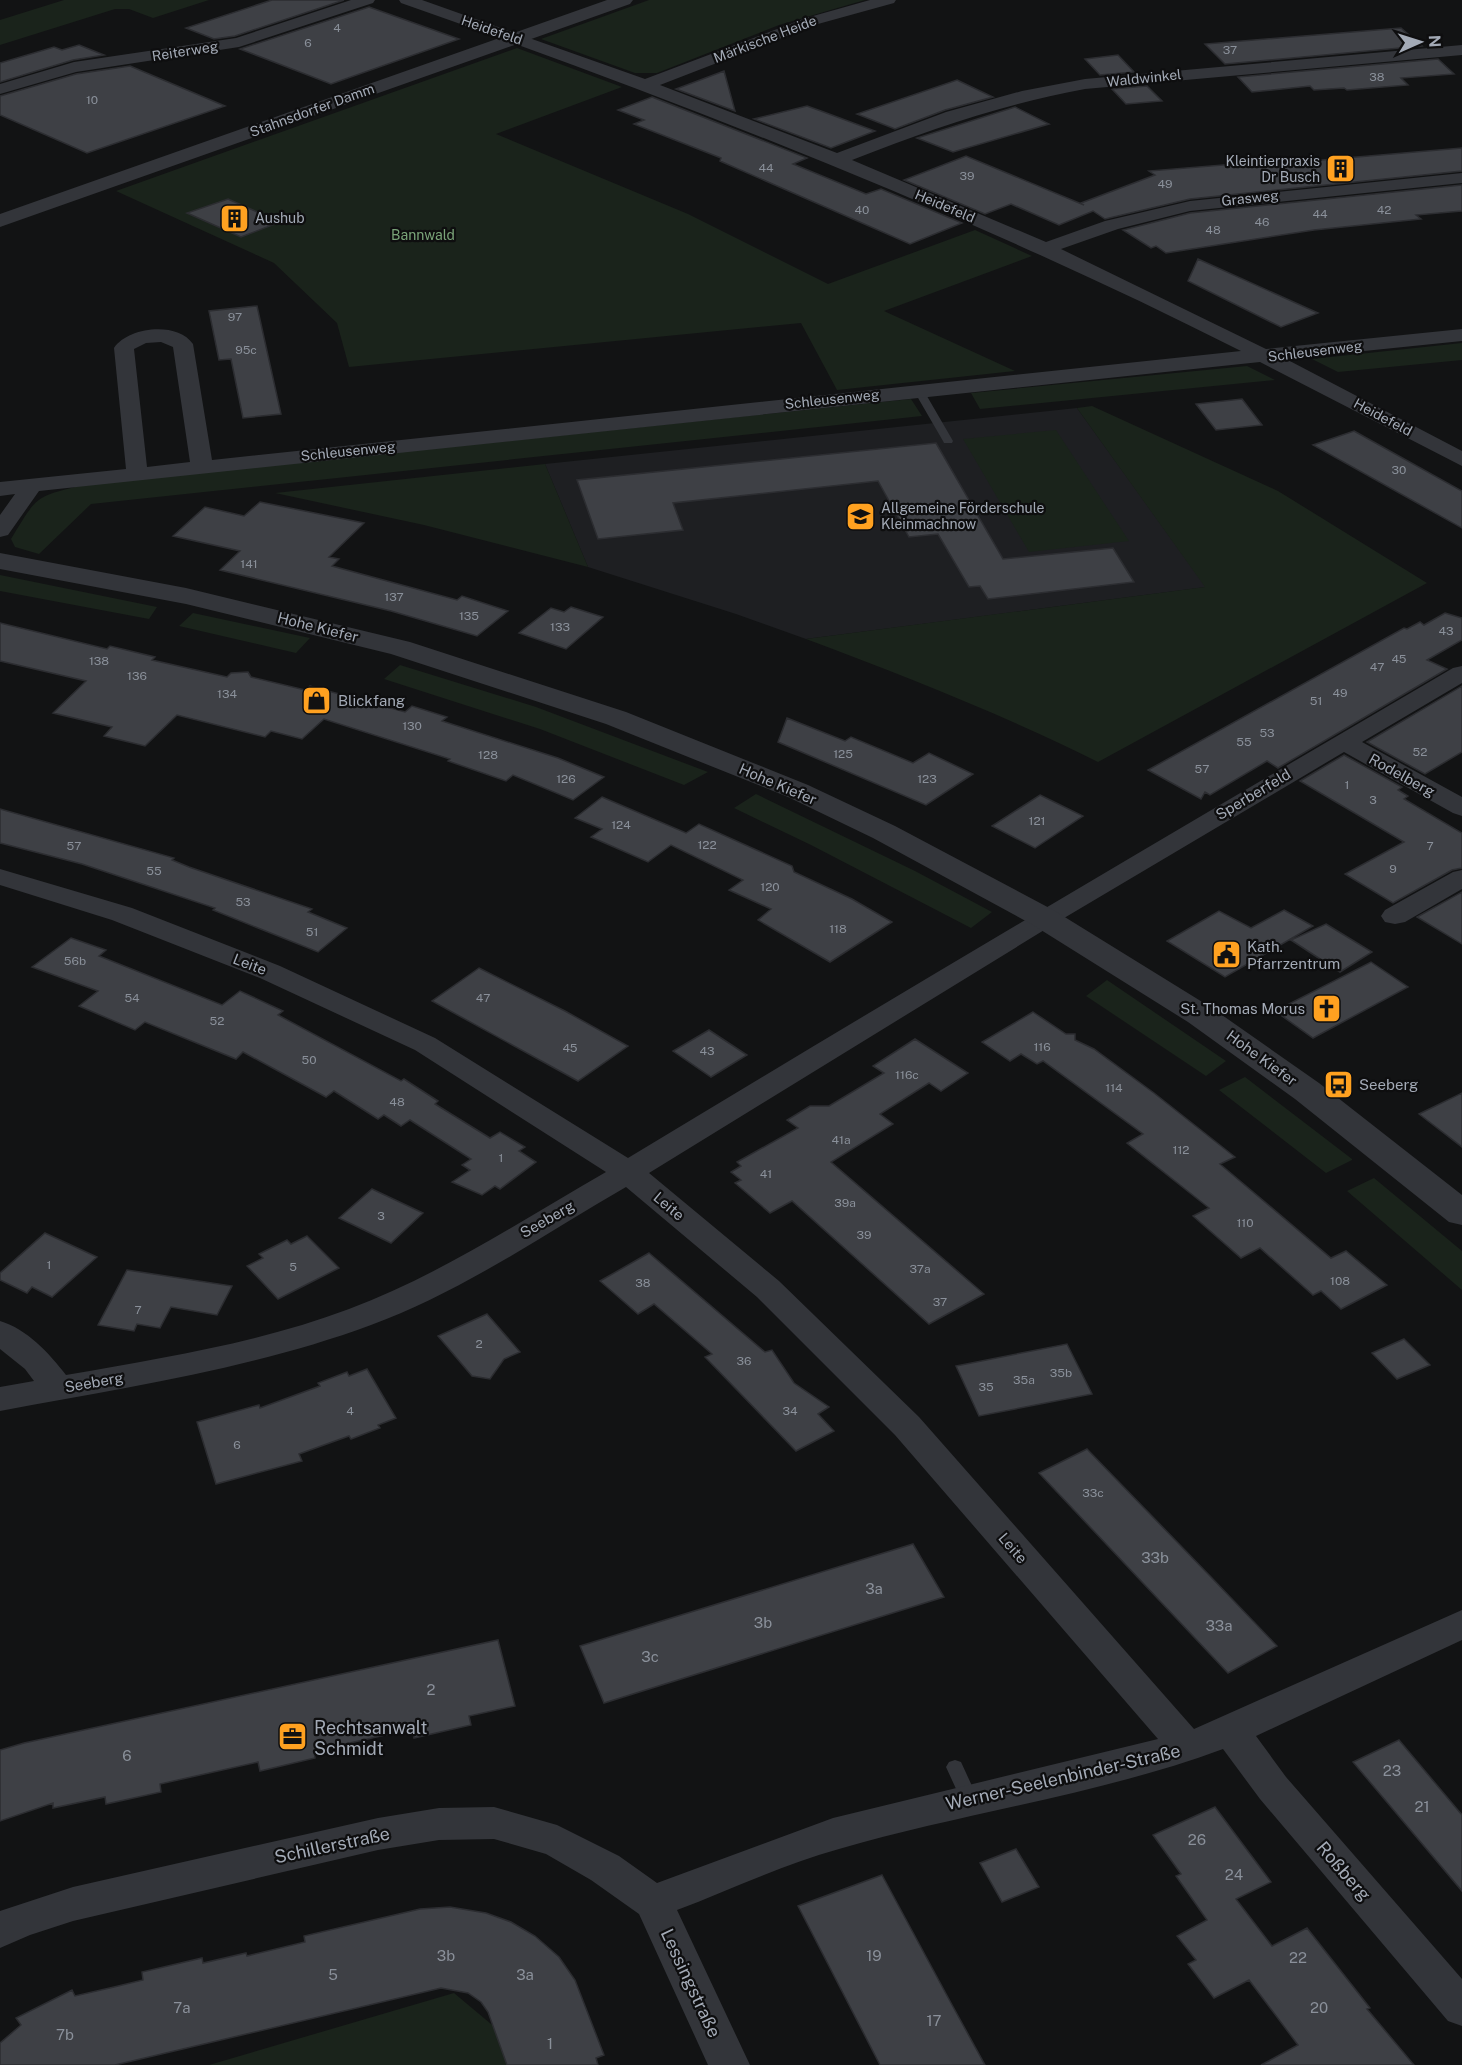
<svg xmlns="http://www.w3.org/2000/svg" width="1462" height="2065" font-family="'Public Sans',sans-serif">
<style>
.built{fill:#1e1f22}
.green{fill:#1a231b}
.building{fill:#3e4045;stroke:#2c2d31;stroke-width:1.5}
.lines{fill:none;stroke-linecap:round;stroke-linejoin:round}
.service{fill:#33353a;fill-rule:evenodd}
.minor{fill:#33353a;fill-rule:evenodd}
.tertiary{fill:#33353a;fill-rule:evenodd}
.labels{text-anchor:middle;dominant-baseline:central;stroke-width:4.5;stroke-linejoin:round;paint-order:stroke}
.number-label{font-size:12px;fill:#8a909a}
.far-street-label{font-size:14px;fill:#a3aab6;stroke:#0e0e0f}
.far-poi-label{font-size:14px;fill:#a3aab6;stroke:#0e0e0f;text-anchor:start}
.far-park-label{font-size:14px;fill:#79a378;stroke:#0e0e0f}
.street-label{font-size:15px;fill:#a3aab6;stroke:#0e0e0f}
.poi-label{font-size:15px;fill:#a3aab6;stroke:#0e0e0f;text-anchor:start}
.near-number-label{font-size:15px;fill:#8a909a}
.near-poi-label{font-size:18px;fill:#a3aab6;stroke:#0e0e0f;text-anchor:start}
.near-street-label{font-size:18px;fill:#a3aab6;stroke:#0e0e0f}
</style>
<rect width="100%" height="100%" fill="#121314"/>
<path class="built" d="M1077 408 1206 587 806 639 736 614 588 567 545 464Z"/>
<path class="green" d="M64 0H209L153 18 129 9H115L0 45V20Z
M649 0H865L779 25 657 73H635L541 39Z
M517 48 622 87 496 134 688 214 828 284 975 230 1032 256 884 311 1015 371 837 390 801 323 349 367 337 323 274 263 116 191Z
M1462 343V360L1338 372 1312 359Z
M1247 366 1275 380 980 409 971 393Z
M911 399 922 416 91 504 39 554 15 547 11 539C38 495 34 497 84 485Z
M1092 406 1278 491 1427 583 1098 762C1004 715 905 676 806 639L1205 587 1077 408Z
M1056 430 1129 541 1029 552 963 439Z
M545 464 588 567 424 525 275 493Z
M0 575 157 607 149 619 0 591Z
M193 613 310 638 296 653 179 626Z
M400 665 536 707 708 772 684 785 540 729 384 679Z
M756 794 915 871 992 912 971 928 811 845 734 808Z
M1107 980 1226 1061 1206 1076 1086 996Z
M1245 1077 1352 1159V1160L1326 1173 1219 1090Z
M1374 1178 1462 1251V1290L1347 1191Z
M454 1993 540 2065H209Z"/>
<path class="building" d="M272 0H344L235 36 214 39 186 28Z
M369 7 459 39 331 84 240 49Z
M1401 28 1422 46 1225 64 1205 44Z
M79 45 104 55 73 60 0 82V63L54 47 62 50Z
M1118 55 1134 72 1100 75 1085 59Z
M1438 59 1454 74 1401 78 1408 85 1347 90 1344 88 1314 90 1310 86 1252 92 1238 77Z
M130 66 225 106 87 153 0 115V96L76 74Z
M724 71 735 111 676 89Z
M957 80 993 97 945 110 895 129 857 114Z
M1147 86 1162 101 1126 104 1112 89Z
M652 97 807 158 793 164 866 194 881 189 962 223 910 244 720 161 721 158 634 124 644 120 618 110Z
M807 106 821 111 875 131 831 148 754 119Z
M1015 107 1049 124 953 152 917 138Z
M1462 148V171L1190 199 1105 219 1093 211 1059 225 1011 204 985 214 904 180 966 156 1084 205 1081 203 1155 175 1149 171 1284 160 1287 163Z
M1462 185V211L1416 215 1421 219 1314 230 1166 253 1156 246 1151 248 1123 230 1190 213Z
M228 199 280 222 241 237 187 213Z
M1198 259 1318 313 1281 327 1188 281Z
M257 306 281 414 243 418 231 359 219 360 209 311Z
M1242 399 1262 425 1216 430 1196 404Z
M1354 431 1462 491V528L1313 445Z
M936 443 1003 559 1113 548 1134 582 988 599 980 586 969 587 938 534 909 537 878 481 673 503 683 530 598 539 577 480Z
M260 502 364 523 329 557 339 559 332 566 457 600 462 596 508 611 477 636 391 611 220 570 240 551 173 536 205 507 244 516Z
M571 607 603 617 566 649 519 633 551 608 564 612Z
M1445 613 1462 618V640L1427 660 1447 669 1278 768 1267 761 1210 795 1205 792 1201 799 1148 770 1404 628 1407 629 1420 622 1424 625Z
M0 623 107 649 110 646 155 657 152 660 227 677 231 673 248 672 251 677 305 690 310 686 405 712 412 706 447 717 442 721 558 758 604 777 573 800 513 775 506 781 448 761 450 759 324 719 302 739 271 731 265 737 177 715 145 746 104 736 112 727 53 713 86 681 0 661Z
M1462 686V752L1425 774 1367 742Z
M787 718 845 741 851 737 913 763 929 753 973 774 926 805 778 742Z
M1344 755 1402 787 1398 790 1408 796 1404 799 1462 833V868L1452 870 1393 903 1345 874 1404 842 1300 781Z
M1040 795 1083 816 1035 848 992 826Z
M602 797 686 833 699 824 792 866 794 872 852 899 892 922 830 962 758 920 771 909 729 890 743 880 671 845 648 862 591 837 602 829 575 818Z
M0 809 174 858 172 860 189 867 312 909 308 912 347 928 318 952 213 910 215 908 82 864 0 843Z
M1462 892V944L1417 917Z
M1284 910 1313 926 1225 977 1167 941 1219 911 1251 928Z
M1326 924 1372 952 1340 972 1291 940Z
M71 938 106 950 99 956 222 1005 240 991 283 1011 278 1015 401 1081 404 1079 438 1101 435 1104 490 1138 500 1132 525 1147 519 1151 536 1162 500 1189 495 1186 482 1195 452 1182 470 1170 462 1165 471 1159 410 1120 401 1126 384 1115 378 1119 334 1091 326 1097 243 1052 236 1059 145 1022 135 1030 79 1006 98 991 32 967Z
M1371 962 1408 987 1313 1038 1275 1011Z
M479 968 565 1011 628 1046 578 1081 432 1001Z
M1033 1012 1066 1034H1075V1040L1094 1049 1154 1093 1235 1157 1220 1164 1331 1258 1346 1251 1387 1285 1341 1309 1321 1291 1313 1295 1260 1248 1241 1258 1193 1216 1209 1208 1127 1143 1143 1134 1043 1061 1037 1064 1021 1054 1010 1061 982 1042Z
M709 1030 747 1055 711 1077 673 1051Z
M915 1039 968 1073 941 1091 929 1083 880 1114 893 1124 831 1162 984 1294 929 1324 792 1201 770 1213 735 1183 741 1180 731 1172 741 1166 737 1162 798 1128 787 1120 810 1106H829L884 1073 873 1066Z
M1462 1093V1147L1419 1114Z
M372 1189 423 1213 391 1243 339 1218Z
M45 1233 97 1257 52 1297 32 1287 27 1293 0 1280V1273Z
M307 1236 339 1268 278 1299 247 1266 263 1258 259 1254 287 1240 291 1244Z
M649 1253 765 1352 772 1350 794 1383 829 1407 818 1414 834 1431 796 1451 705 1357 712 1354 654 1304 638 1314 600 1281Z
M127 1270 232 1286 217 1315 171 1307 160 1328 137 1324 134 1331 98 1325Z
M487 1314 520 1352 504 1359 490 1379 472 1376 438 1336Z
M1404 1339 1430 1365 1397 1379 1372 1353Z
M1067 1344 1092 1394 979 1416 956 1366Z
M367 1369 396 1418 378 1425 380 1428 351 1439 349 1436 299 1454 302 1461 216 1484 197 1422 259 1405 260 1408 320 1386 318 1383 347 1372 349 1376Z
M1087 1449 1211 1577 1277 1646 1228 1673 1039 1473Z
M913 1544 944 1597 604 1703 580 1646Z
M498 1640 515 1706 469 1716 471 1725 414 1738 412 1729 314 1751 315 1758 260 1771 258 1762 160 1784 161 1792 106 1804 105 1797 53 1808V1803L0 1821V1750L24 1743Z
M1399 1740 1462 1815V1891L1353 1762Z
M1215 1807 1271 1882 1236 1899 1272 1946 1307 1928 1370 2008 1367 2009 1414 2065H1261L1298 2045 1249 1980 1214 1998 1188 1964 1196 1960 1177 1936 1207 1920 1176 1876 1181 1874 1153 1835Z
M1016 1849 1039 1887 1002 1902 980 1863Z
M882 1875 951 2003 985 2065H880L798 1906Z
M450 1907 486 1913 511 1922 535 1936 559 1957 575 1980 604 2055 596 2058 598 2065H507L488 2012 481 2002 468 1993 441 1988 115 2065H0V2043L21 2025 16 2018 72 1990 75 1996 114 1987 143 1980 142 1972 202 1958 203 1963 246 1953 247 1956 305 1942 304 1936 420 1909Z"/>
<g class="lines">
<path class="service" d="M919 388 924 391 953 441 952 443H944L943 441 914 391Z
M955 1760 961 1762 978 1799 975 1804 969 1807 963 1804 946 1767 949 1762Z"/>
<path class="minor" d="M351 0H375L373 3 239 47 76 72 0 94V84L74 62 236 38Z
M399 0H422L645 79 806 18 870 0H896L894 3 818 24 660 85 837 153 946 112 1022 91 1085 79 1462 45V55L1085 89C1000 105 932 129 852 160L1046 242 1105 221 1190 201 1462 173V183L1190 211 1118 229 1061 249 1266 349 1462 329V341L1286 359 1462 451V466L1260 362 39 491 8 535 0 537V515L15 494 0 496V482L126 469 114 348C128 327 177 321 193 344L212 460 1241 351C970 214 688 104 401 3ZM161 342 173 347 190 462 147 467 134 349 146 343Z
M1462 666V683L1362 742 1462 797V816L1453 813 1344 752 1054 924 649 1173 779 1281 919 1417 1194 1729 1462 1610V1640L1256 1736 1286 1777 1462 1979V2026L1448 2021 1260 1799 1223 1749C1099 1795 966 1812 839 1849 784 1864 730 1890 677 1910L750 2065H708L639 1914 591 1880 546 1854 494 1839 439 1840 378 1850 73 1921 30 1935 0 1948V1911L73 1887 378 1818 439 1808 494 1807 557 1825 619 1856 657 1883 833 1818 1158 1739 895 1435 757 1297 626 1187C543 1235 461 1292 371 1325 252 1369 124 1388 0 1411V1387L34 1381 25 1369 0 1349V1321C27 1329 49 1353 66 1375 161 1358 259 1343 349 1309 440 1275 522 1220 606 1172L415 1050 260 978 112 920 0 885V869L132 908 280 966 435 1038 628 1158C902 992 1178 829 1453 668Z
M1462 870V889L1405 922 1395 924 1385 922 1381 916 1385 910 1453 872Z"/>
<path class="tertiary" d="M607 0H633L630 4 0 227V214Z
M0 553 186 588 410 642 626 712 808 785 895 826 1055 911 1212 1008 1319 1083 1462 1195V1225L1449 1222 1295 1099 1188 1022 1033 925 873 838 788 797 606 724 391 654 186 604 0 569Z"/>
</g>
<defs>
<symbol id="building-square" viewBox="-11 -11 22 22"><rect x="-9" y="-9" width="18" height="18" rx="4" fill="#ffa120" stroke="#0e0e0f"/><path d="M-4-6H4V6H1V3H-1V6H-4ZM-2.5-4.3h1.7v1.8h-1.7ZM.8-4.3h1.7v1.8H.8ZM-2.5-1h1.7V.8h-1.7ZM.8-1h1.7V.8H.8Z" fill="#111"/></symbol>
<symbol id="school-square" viewBox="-11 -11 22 22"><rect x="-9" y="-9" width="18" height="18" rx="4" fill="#ffa120" stroke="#0e0e0f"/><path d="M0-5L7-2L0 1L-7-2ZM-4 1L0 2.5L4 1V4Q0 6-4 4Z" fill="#111"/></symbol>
<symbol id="shop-square" viewBox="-11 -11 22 22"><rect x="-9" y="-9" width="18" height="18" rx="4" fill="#ffa120" stroke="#0e0e0f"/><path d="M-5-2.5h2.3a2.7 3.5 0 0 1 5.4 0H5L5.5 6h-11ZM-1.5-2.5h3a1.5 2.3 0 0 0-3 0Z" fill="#111"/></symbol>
<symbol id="civic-square" viewBox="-11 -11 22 22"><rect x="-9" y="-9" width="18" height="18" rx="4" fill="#ffa120" stroke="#0e0e0f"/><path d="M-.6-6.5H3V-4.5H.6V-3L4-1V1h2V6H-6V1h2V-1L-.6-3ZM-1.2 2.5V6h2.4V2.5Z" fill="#111"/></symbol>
<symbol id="church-square" viewBox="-11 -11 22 22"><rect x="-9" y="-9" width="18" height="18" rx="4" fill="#ffa120" stroke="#0e0e0f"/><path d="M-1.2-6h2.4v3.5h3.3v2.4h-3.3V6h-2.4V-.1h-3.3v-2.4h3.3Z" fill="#111"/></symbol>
<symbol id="bus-square" viewBox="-11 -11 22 22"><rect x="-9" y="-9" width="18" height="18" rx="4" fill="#ffa120" stroke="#0e0e0f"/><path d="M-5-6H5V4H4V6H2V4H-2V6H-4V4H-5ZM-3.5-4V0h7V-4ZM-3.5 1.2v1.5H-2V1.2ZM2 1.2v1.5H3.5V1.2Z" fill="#111"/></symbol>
<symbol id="office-square" viewBox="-11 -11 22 22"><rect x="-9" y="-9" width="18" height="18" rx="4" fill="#ffa120" stroke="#0e0e0f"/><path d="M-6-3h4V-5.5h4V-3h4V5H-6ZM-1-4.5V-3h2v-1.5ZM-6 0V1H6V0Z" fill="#111"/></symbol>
</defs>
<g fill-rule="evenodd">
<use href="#building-square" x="1324" y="152" width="33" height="33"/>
<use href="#building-square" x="218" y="202" width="33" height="33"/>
<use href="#school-square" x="844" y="500" width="33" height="33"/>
<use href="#shop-square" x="300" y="684" width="33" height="33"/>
<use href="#civic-square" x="1210" y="938" width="33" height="33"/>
<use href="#church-square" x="1310" y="992" width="33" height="33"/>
<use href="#bus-square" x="1322" y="1068" width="33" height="33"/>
<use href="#office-square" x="276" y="1720" width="33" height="33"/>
</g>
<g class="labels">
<g class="number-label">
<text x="337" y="28">4</text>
<text x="308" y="43">6</text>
<text x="1230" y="50">37</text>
<text x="1377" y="77">38</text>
<text x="92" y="100">10</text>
<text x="766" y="168">44</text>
<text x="967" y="176">39</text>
<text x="1165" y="184">49</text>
<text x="862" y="210">40</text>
<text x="1384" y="210">42</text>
<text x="1320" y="214">44</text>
<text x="1262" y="222">46</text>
<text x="1213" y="230">48</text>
<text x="235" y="317">97</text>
<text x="246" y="350">95c</text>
<text x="1399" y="470">30</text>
<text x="249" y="564">141</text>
<text x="394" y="597">137</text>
<text x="469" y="616">135</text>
<text x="560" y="627">133</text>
<text x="1446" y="631">43</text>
<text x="1399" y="659">45</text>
<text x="99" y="661">138</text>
<text x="1377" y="667">47</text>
<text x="137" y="676">136</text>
<text x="1340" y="693">49</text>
<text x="227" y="694">134</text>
<text x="1316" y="701">51</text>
<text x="412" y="726">130</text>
<text x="1267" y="733">53</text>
<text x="1244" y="742">55</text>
<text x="1420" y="752">52</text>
<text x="843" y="754">125</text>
<text x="488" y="755">128</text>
<text x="1202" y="769">57</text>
<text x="566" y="779">126</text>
<text x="927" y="779">123</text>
<text x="1347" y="785">1</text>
<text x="1373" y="800">3</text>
<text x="1037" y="821">121</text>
<text x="621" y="825">124</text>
<text x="707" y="845">122</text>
<text x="74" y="846">57</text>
<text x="1430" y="846">7</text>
<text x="1393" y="869">9</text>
<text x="154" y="871">55</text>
<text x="770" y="887">120</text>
<text x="243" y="902">53</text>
<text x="838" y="929">118</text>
<text x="312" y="932">51</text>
<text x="75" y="961">56b</text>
<text x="132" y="998">54</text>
<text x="483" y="998">47</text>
<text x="217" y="1021">52</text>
<text x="1042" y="1047">116</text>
<text x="570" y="1048">45</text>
<text x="707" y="1051">43</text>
<text x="309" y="1060">50</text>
<text x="907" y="1075">116c</text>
<text x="1114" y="1088">114</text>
<text x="397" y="1102">48</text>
<text x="841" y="1140">41a</text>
<text x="1181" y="1150">112</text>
<text x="501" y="1158">1</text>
<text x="766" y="1174">41</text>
<text x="845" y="1203">39a</text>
<text x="381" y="1216">3</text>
<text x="1245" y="1223">110</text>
<text x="864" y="1235">39</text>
<text x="49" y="1265">1</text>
<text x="293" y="1267">5</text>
<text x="920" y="1269">37a</text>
<text x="1340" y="1281">108</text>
<text x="643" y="1283">38</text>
<text x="940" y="1302">37</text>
<text x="138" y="1310">7</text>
<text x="479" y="1344">2</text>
<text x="744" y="1361">36</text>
<text x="1061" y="1373">35b</text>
<text x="1024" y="1380">35a</text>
<text x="986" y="1387">35</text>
<text x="350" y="1411">4</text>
<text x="790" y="1411">34</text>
<text x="237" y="1445">6</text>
<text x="1093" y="1493">33c</text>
</g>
<g class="far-street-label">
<text transform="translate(492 30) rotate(19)">Heidefeld</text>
<text transform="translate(765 39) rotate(-21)">Märkische Heide</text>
<text transform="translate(185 51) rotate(-9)">Reiterweg</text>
<text transform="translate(1144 78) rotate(-6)">Waldwinkel</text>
<text transform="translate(312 110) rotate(-20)">Stahnsdorfer Damm</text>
<text transform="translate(1250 198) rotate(-6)">Grasweg</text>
<text transform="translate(945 206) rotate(23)">Heidefeld</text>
<text transform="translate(1315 351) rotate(-7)">Schleusenweg</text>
<text transform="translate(832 399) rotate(-6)">Schleusenweg</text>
<text transform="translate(1383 417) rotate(28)">Heidefeld</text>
<text transform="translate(348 451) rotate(-6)">Schleusenweg</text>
</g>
<g class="far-poi-label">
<text x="1320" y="161" text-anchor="end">Kleintierpraxis<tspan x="1320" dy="16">Dr Busch</tspan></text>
<text x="255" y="218">Aushub</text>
<text x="881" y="508">Allgemeine Förderschule<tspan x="881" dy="16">Kleinmachnow</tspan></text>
</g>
<g class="far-park-label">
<text x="423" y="235">Bannwald</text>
</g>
<g class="street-label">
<text transform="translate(318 627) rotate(14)">Hohe Kiefer</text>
<text transform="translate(1402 775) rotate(29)">Rodelberg</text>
<text transform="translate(778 784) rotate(23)">Hohe Kiefer</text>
<text transform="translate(1253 794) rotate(-31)">Sperberfeld</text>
<text transform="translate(250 964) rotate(21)">Leite</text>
<text transform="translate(1262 1058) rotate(36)">Hohe Kiefer</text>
<text transform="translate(669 1206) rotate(40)">Leite</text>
<text transform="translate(547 1219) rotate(-30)">Seeberg</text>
<text transform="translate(94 1382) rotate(-10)">Seeberg</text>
<text transform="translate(1013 1548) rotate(49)">Leite</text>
</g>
<g class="poi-label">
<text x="338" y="700">Blickfang</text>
<text x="1247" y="946">Kath.<tspan x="1247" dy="17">Pfarrzentrum</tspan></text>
<text x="1305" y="1008" text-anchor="end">St. Thomas Morus</text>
<text x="1359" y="1084">Seeberg</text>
</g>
<g class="near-number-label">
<text x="1155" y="1557">33b</text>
<text x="874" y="1588">3a</text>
<text x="763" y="1622">3b</text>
<text x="1219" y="1625">33a</text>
<text x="650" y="1656">3c</text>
<text x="431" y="1689">2</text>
<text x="127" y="1755">6</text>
<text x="1392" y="1770">23</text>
<text x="1422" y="1806">21</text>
<text x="1197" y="1839">26</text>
<text x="1234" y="1874">24</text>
<text x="446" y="1955">3b</text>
<text x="874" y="1955">19</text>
<text x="1298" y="1957">22</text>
<text x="333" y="1974">5</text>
<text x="525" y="1974">3a</text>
<text x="182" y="2007">7a</text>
<text x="1319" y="2007">20</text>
<text x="934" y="2020">17</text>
<text x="65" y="2034">7b</text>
<text x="550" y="2043">1</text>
</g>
<g class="near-poi-label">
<text x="314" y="1727">Rechtsanwalt<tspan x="314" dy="21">Schmidt</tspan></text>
</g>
<g class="near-street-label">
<text transform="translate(1063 1777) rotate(-13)">Werner-Seelenbinder-Straße</text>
<text transform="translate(332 1845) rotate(-12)">Schillerstraße</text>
<text transform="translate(1344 1871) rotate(49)">Roßberg</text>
<text transform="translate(691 1983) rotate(65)">Lessingstraße</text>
</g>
</g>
<g transform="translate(1420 42) rotate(87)" stroke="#0e0e0f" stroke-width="4.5" paint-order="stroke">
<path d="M0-4.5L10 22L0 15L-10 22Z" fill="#a3aab6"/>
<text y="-9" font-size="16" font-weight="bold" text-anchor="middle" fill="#a3aab6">N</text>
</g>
</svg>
